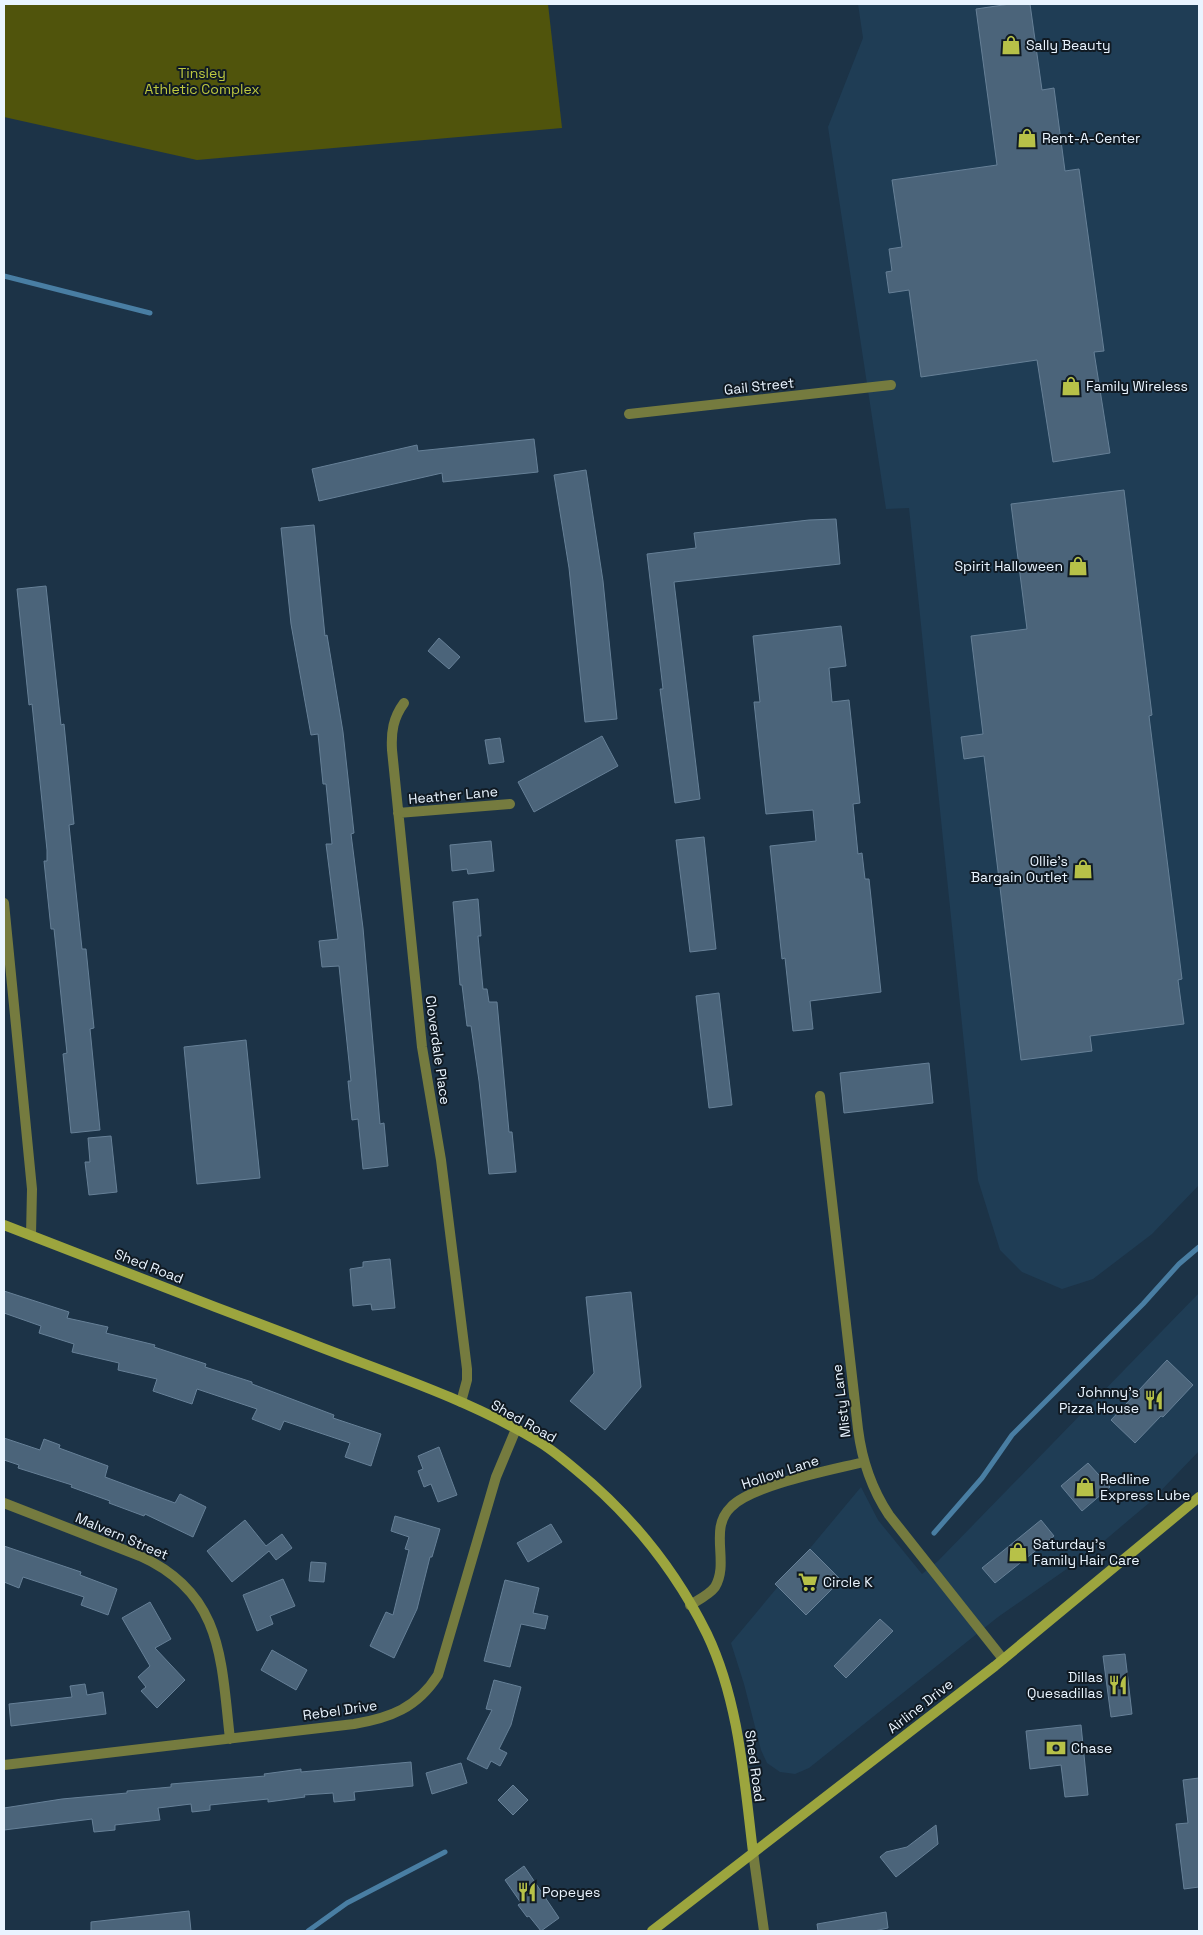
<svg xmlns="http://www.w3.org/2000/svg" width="1203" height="1935" font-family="'Space Grotesk',sans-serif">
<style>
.built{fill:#1f3d55}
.green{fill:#50540c}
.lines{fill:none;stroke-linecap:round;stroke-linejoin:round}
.stream{stroke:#497ea3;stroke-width:5}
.building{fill:#4b647a;stroke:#668097}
.street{stroke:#757b3f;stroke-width:10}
.secondary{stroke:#9ca53e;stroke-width:10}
.labels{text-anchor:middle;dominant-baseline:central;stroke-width:4;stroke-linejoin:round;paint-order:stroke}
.poi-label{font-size:14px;fill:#e9f4ff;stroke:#101a23;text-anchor:start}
.park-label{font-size:14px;fill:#bec940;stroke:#101a23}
.street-label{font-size:14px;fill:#e9f4ff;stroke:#101a23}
</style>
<rect width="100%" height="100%" fill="#1c3347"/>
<path class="built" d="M858 4H1199V1185L1152 1234 1093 1279 1062 1289 1022 1272 1000 1250 978 1180 909 508 886 509 828 127 863 38Z
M1199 1293V1451L1149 1503 1091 1552 998 1617 809 1768 795 1774 788 1773 780 1772 767 1763 761 1750 744 1684 731 1643 861 1487 878 1520 922 1574 938 1561Z"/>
<path class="green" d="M4 4H548L562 128 197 160 4 117Z"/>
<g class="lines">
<path class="stream" d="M4 276 150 313
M934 1533 982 1478 1012 1435 1143 1304 1179 1264 1199 1247
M308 1931 347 1903 445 1852"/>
</g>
<path class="building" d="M1010 4H1030L1042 90 1054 88 1065 171 1079 169 1104 351 1094 352 1110 453 1053 462 1037 360 921 377 909 290 889 293 886 272 892 271 889 249 902 247 892 180 997 165 976 9Z
M534 439 538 472 443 482 442 473 319 501 312 469 417 445 418 451Z
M586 470 603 581 617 719 585 722 569 568 554 475Z
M1124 490 1152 715 1149 716 1182 979 1178 980 1184 1024 1090 1036 1092 1051 1021 1060 984 756 964 759 961 737 983 734 971 636 1027 629 1011 504Z
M836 519 840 564 674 582 700 799 675 803 660 689H663L647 554 696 548 694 533 809 520Z
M314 525 325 636 327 635 343 732 354 833 351 834 363 928 380 1124 384 1123 388 1166 363 1169 358 1119 352 1120 348 1081H351L339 966 322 967 319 941 338 939 326 844H332L326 784H323L318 734 311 735 291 624 281 528Z
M46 586 61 725 64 724 74 824 69 825 82 949H86L94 1028 90 1029 100 1130 71 1133 63 1054 67 1053 54 929H51L44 861H47V850L32 704 29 705 17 589Z
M841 626 846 666 829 668 832 702 849 700 860 803 853 804 858 854 862 853 865 879H869L881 992 810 1001 813 1029 793 1031 785 958 782 959 770 846 816 841 813 810 766 814 754 702H760L753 636Z
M439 638 460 657 449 669 428 651Z
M602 736 618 766 534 812 518 782Z
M500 738 504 762 489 764 485 740Z
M704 837 716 949 690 952 676 840Z
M491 841 494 871 468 874 467 869 452 871 450 845Z
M478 899 481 936H478L483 989H487L489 1002H497L509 1132H512L516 1172 489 1174 479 1081 471 1026H467L462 985H460L453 902Z
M719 993 732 1105 709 1108 696 996Z
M246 1040 260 1178 197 1184 184 1047Z
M929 1063 933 1103 844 1113 840 1073Z
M111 1136 117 1192 89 1195 85 1162H90L88 1138Z
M390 1259 395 1308 372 1310 371 1304 353 1306 350 1269 363 1267V1262Z
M4 1291 69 1312 67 1318 108 1327 106 1333 155 1345 154 1347 206 1364 205 1367 252 1382V1384L334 1415 333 1418 381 1434 371 1466 345 1457 350 1443 284 1421 280 1430 252 1419 257 1409 197 1389 192 1404 153 1391 157 1379 118 1370 119 1363 72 1352 74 1344 39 1333 41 1326 4 1313Z
M631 1292 641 1387 605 1430 570 1401 594 1373 586 1297Z
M1167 1360 1193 1385 1163 1417 1161 1416 1135 1443 1111 1420Z
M4 1438 40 1450 44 1439 60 1445 59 1448 108 1466 105 1477 175 1503 180 1494 206 1507 193 1537 145 1514 144 1516 109 1503 110 1501 71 1487 72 1485 18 1468 19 1465 4 1460Z
M439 1447 457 1495 438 1502 431 1484 424 1487 418 1471 423 1469 418 1456Z
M1088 1463 1110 1487 1082 1511 1061 1486Z
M395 1516 440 1529 432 1557H430L417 1609 394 1658 370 1646 386 1612 393 1615 409 1550 405 1549 409 1537 391 1531Z
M245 1520 266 1546 282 1534 292 1548 276 1560 269 1551 232 1582 207 1551Z
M1041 1520 1054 1536 995 1583 982 1568Z
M551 1524 562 1542 528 1562 517 1543Z
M4 1546 81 1572 80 1575 117 1589 108 1615 81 1605 84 1597 23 1577 19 1588 4 1582Z
M810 1549 841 1580 806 1615 775 1584Z
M311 1562 326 1563 324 1582 309 1581Z
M283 1579 295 1606 270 1616 273 1624 257 1631 243 1595Z
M505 1580 539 1588 533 1613 548 1616 545 1629 521 1624 510 1667 484 1661Z
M150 1602 171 1639 155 1648 185 1680 157 1708 141 1691 146 1687 138 1677 150 1666 122 1618Z
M880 1619 893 1631 846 1678 834 1666Z
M272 1650 307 1670 296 1690 261 1670Z
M1125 1654 1132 1714 1111 1717 1103 1656Z
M494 1680 521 1687 511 1725 499 1749 507 1753 500 1766 491 1761 487 1769 467 1759 492 1710 486 1709Z
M85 1684 87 1695 103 1692 106 1714 11 1726 9 1704 72 1697 70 1686Z
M1081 1725 1088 1795 1065 1797 1061 1765 1030 1769 1026 1731Z
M411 1762 413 1786 354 1792 355 1800 334 1802 333 1793 304 1795 305 1797 268 1802V1799L210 1805V1810L192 1812 191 1804 158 1808 160 1820 115 1825V1830L94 1832 92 1819 4 1830V1808L62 1799 127 1793V1791L171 1787V1784L265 1776 264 1774 301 1769V1772Z
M461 1763 467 1783 432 1794 426 1773Z
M1199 1778V1887L1184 1889 1176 1824 1188 1823 1183 1780Z
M513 1785 528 1800 513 1815 498 1800Z
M936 1825 938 1844 896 1877 880 1857 886 1852 907 1847Z
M524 1866 559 1918 541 1931 529 1916 527 1917 518 1905 521 1903 505 1880Z
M189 1911 191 1931H91V1922Z
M886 1912 888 1928 874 1931H818L817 1924Z"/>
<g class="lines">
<path class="street" d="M629 414 891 385
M404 703C393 718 391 732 392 750L422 1047 441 1160 467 1369V1380L461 1402
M398 813 510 804
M4 903 32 1189 31 1235
M820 1096 858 1429C862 1461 871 1488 889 1515L1003 1659
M4 1503 140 1556C223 1593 221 1660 230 1739
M690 1605C698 1600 709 1595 715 1587 730 1562 708 1529 731 1507 752 1485 832 1470 864 1462
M4 1765 354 1724C390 1718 417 1708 438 1675L496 1477 516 1429
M753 1852 764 1931"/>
<path class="secondary" d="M4 1225C101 1263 199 1301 297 1338 377 1370 462 1396 536 1440 550 1448 563 1459 575 1469 630 1514 675 1569 707 1634 739 1701 744 1779 753 1852
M652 1931 995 1666 1199 1497"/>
</g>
<defs>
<symbol id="shop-bare" viewBox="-9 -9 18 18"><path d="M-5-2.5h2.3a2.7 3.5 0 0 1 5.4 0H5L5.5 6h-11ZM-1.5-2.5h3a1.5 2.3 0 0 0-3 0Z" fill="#b7c148" stroke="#101a23" stroke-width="2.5" paint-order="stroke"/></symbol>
<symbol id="restaurant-bare" viewBox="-9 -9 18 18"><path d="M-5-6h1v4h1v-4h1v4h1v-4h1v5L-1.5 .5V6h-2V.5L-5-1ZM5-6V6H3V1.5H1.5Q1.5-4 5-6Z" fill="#b7c148" stroke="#101a23" stroke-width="2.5" paint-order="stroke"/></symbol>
<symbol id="supermarket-bare" viewBox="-9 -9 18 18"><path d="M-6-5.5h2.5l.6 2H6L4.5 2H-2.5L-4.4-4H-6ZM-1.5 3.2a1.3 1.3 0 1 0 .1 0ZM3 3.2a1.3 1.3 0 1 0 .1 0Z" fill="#b7c148" stroke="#101a23" stroke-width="2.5" paint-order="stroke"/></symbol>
<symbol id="bank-bare" viewBox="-9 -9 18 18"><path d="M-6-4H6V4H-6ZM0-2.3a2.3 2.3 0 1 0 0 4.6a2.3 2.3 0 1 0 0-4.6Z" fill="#b7c148" stroke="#101a23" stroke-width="2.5" paint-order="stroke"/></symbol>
</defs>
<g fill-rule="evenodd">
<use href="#shop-bare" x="997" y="31" width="28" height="28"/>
<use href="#shop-bare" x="1013" y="124" width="28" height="28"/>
<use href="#shop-bare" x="1057" y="372" width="28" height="28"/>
<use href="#shop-bare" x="1064" y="552" width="28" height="28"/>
<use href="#shop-bare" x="1069" y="855" width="28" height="28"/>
<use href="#restaurant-bare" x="1140" y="1386" width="28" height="28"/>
<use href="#shop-bare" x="1071" y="1473" width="28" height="28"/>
<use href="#shop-bare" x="1004" y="1538" width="28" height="28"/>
<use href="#supermarket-bare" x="794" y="1568" width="28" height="28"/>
<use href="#restaurant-bare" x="1104" y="1671" width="28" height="28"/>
<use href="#bank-bare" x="1042" y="1734" width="28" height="28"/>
<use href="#restaurant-bare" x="513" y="1878" width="28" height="28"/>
</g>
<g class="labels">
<g class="poi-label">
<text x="1026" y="45">Sally Beauty</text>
<text x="1042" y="138">Rent-A-Center</text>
<text x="1086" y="386">Family Wireless</text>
<text x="1063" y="566" text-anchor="end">Spirit Halloween</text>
<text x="1068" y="861" text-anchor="end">Ollie's<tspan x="1068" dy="16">Bargain Outlet</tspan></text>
<text x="1139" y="1392" text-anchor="end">Johnny's<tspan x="1139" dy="16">Pizza House</tspan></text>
<text x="1100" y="1479">Redline<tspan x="1100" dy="16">Express Lube</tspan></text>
<text x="1033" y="1544">Saturday's<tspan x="1033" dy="16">Family Hair Care</tspan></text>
<text x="823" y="1582">Circle K</text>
<text x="1103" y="1677" text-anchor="end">Dillas<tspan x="1103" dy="16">Quesadillas</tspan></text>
<text x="1071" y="1748">Chase</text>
<text x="542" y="1892">Popeyes</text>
</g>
<g class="park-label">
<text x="202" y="73">Tinsley<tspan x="202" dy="16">Athletic Complex</tspan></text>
</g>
<g class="street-label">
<text transform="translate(759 386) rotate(-6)">Gail Street</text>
<text transform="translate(453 795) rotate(-5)">Heather Lane</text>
<text transform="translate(438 1050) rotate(82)">Cloverdale Place</text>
<text transform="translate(149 1266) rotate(21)">Shed Road</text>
<text transform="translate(841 1401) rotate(-97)">Misty Lane</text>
<text transform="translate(524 1421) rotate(29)">Shed Road</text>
<text transform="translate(780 1472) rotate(-18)">Hollow Lane</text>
<text transform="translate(122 1536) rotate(23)">Malvern Street</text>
<text transform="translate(920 1706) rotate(-38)">Airline Drive</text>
<text transform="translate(340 1710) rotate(-8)">Rebel Drive</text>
<text transform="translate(755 1766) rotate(82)">Shed Road</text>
</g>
</g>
<rect width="1203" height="1935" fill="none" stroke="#e9f4ff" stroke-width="10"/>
</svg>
